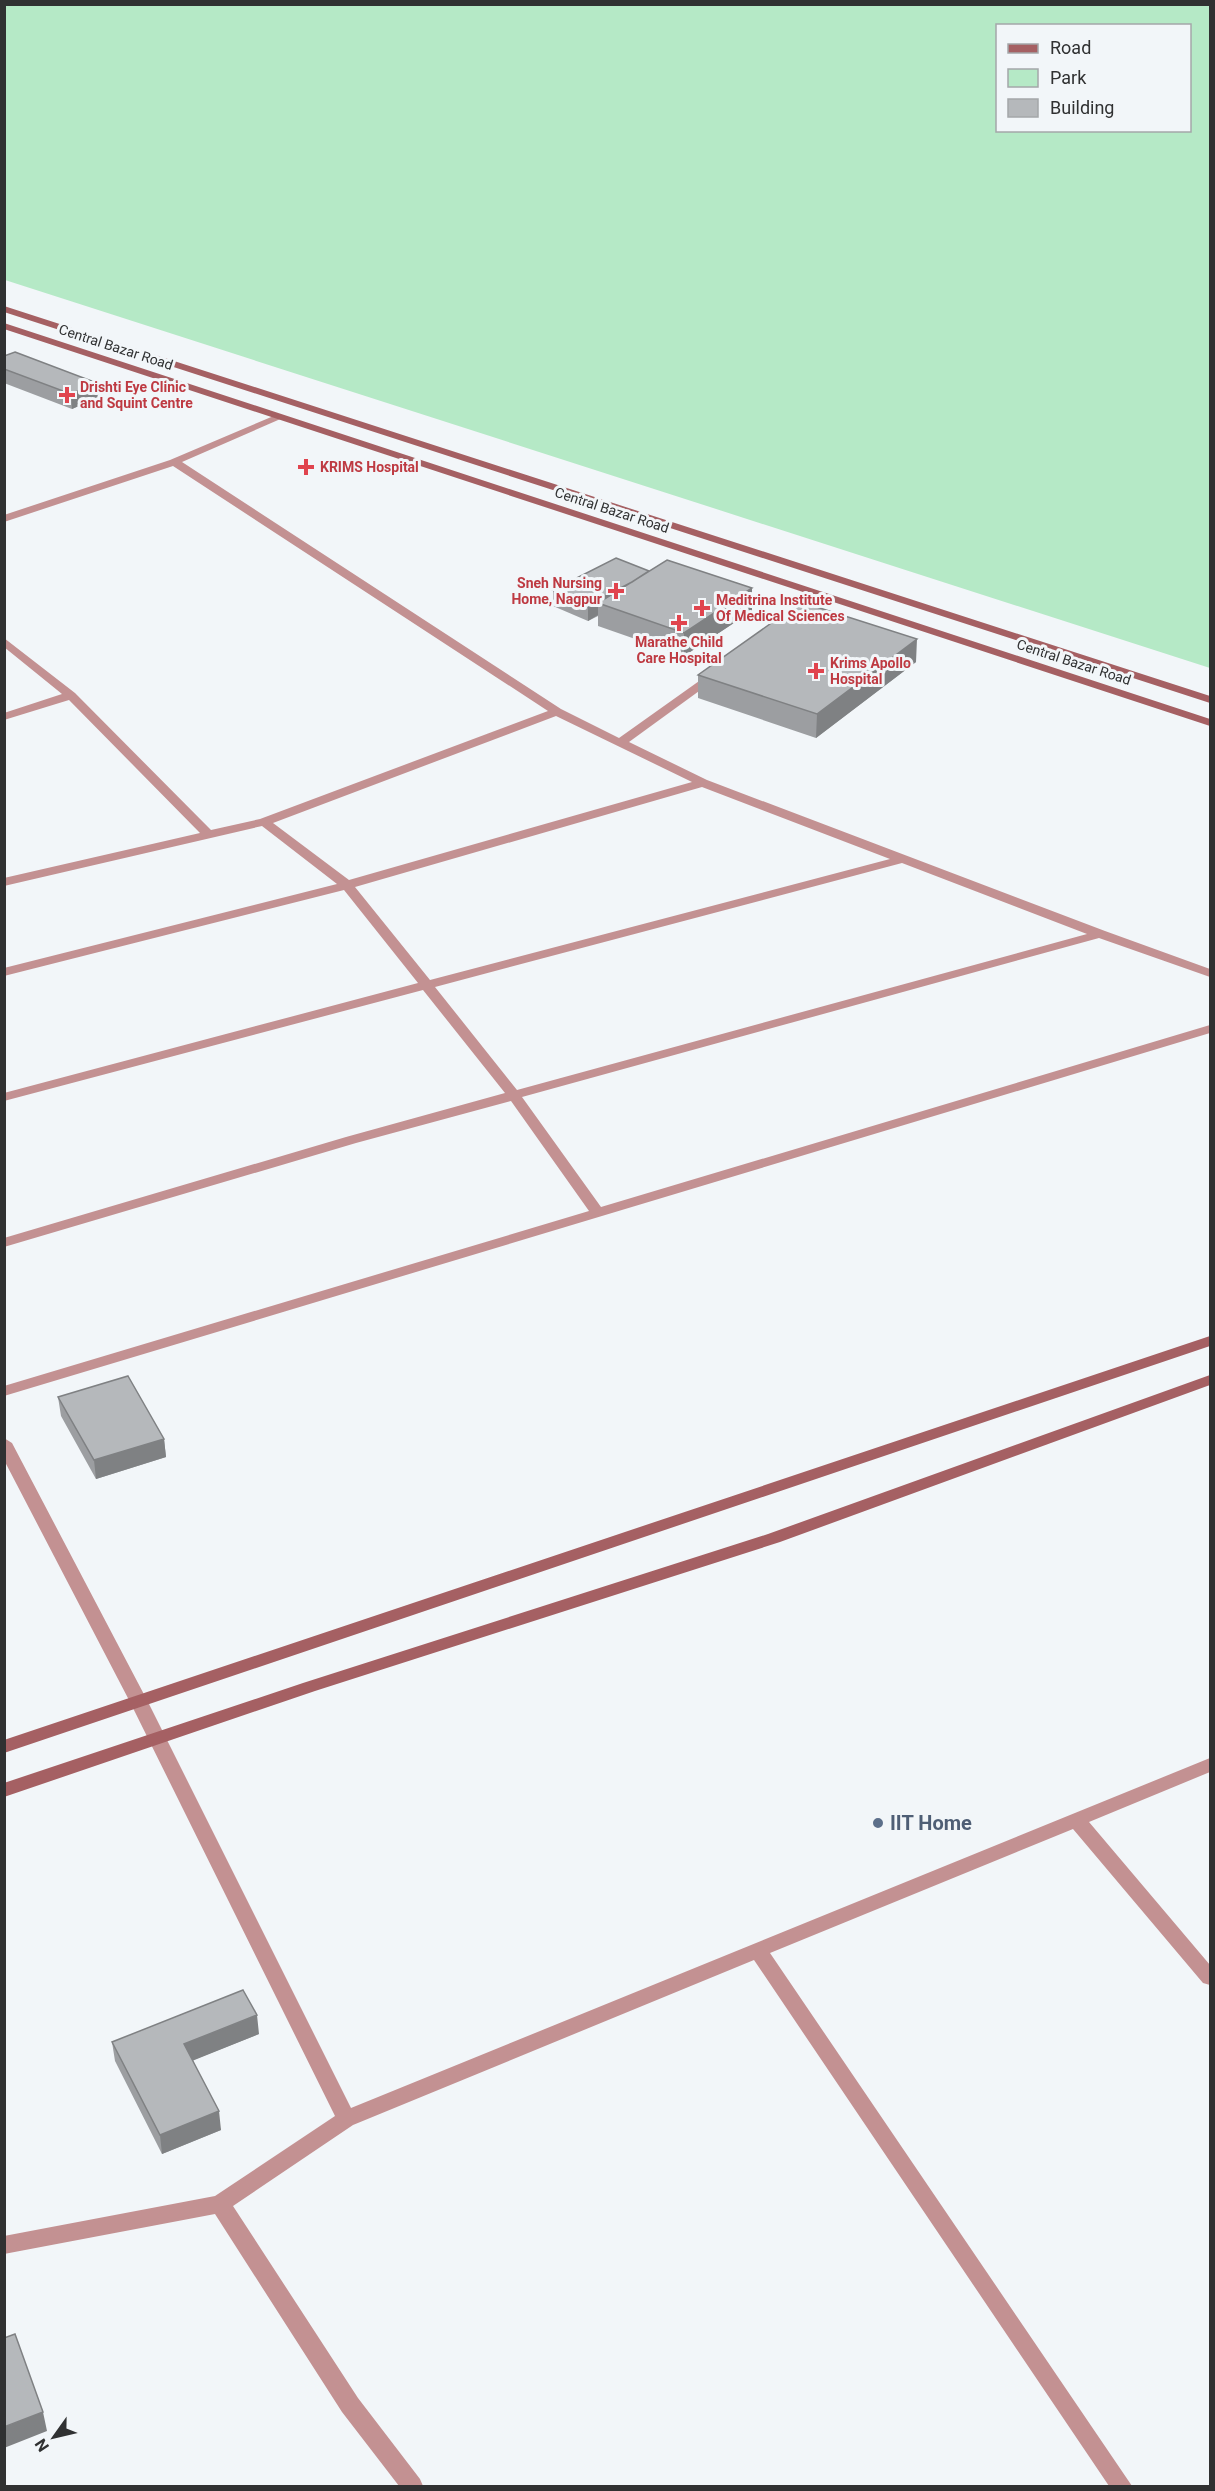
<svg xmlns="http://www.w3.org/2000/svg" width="1215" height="2491" font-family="Roboto,sans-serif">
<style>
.green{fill:#b5e9c6;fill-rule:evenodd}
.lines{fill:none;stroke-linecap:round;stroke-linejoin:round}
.street{fill:#c39192;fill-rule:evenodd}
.secondary{fill:#a56063;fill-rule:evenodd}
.wall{fill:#9c9ea1}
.shaded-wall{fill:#7f8183}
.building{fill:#b5b8bb;stroke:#7f8183;stroke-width:1.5}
.health-dot{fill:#e0444e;stroke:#f2f6f9;stroke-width:2}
.service-dot{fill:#5c6f8a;stroke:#f2f6f9;stroke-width:2}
.labels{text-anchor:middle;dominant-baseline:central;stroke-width:6;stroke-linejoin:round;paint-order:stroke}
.far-street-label{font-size:14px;fill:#303132;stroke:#f2f6f9}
.far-health-label{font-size:14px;font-weight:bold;fill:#be3a42;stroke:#f2f6f9;text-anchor:start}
.near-service-label{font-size:20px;font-weight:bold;fill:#4e5e75;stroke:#f2f6f9;text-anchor:start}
</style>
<rect width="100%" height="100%" fill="#f2f6f9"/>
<path class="green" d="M5 4 1210 5V668L5 280ZM998 26H1190V130H998Z"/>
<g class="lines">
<path class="street" d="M276 415 285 417 182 462 561 709 619 738 709 674H717V678L629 742 707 780 1105 931 1210 969V977L1099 938 522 1097 601 1207 1210 1025V1033L4 1396V1386L589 1211 511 1101 356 1143 4 1247V1238L346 1137 505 1093 423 990 4 1101V1093L418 983 344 890 4 976V968L337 884 262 826 4 886V878L200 833 69 700 4 720V713L62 694 4 647V638L75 693 211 830 260 819 548 711 173 466 4 522V515L170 460ZM556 716 692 782 349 880 273 823ZM702 787 890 859 430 980 355 887ZM902 863 1087 934 517 1090 435 987Z
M825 593 831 596 829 598 799 619H791V615Z
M4 1438 12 1443 148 1702 351 2108 1210 1758V1772L1089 1822 1210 1965V1985L1203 1983 1073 1829 770 1953 1132 2486H1109L754 1960 353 2125 233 2206 358 2398 420 2479 423 2486H399L342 2412 215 2214 4 2254V2236L215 2196 335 2116 130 1702 4 1460Z"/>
<path class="secondary" d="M4 306 1210 696V703L4 312Z
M4 323 1210 719V726L4 329Z
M1210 1336V1346L4 1753V1740Z
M1210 1375V1385L780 1542 315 1691 4 1797V1783L303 1683 768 1534Z"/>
</g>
<path class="wall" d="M4 356 99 397 72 409 4 383Z
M553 590 752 611 684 656 598 626V616L588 621 553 606Z
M916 662 816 738 698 698V675Z
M58 1397 164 1439 166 1457 96 1479 61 1416Z
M259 2034 193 2060 221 2130 162 2154 115 2061 112 2042Z"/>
<path class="shaded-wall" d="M97 383 99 397 72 409 71 394Z
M651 572 598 603V615L588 621V605Z
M752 588V611L684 656V633Z
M917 639 916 662 816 738 817 714Z
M164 1439 166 1457 96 1479 94 1460Z
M257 2015 259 2034 187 2063 184 2044Z
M219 2111 221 2130 162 2154 160 2135Z
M43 2412 47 2431 4 2448V2427Z"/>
<path class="building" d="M15 352 97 383 71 394 4 369V356Z
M616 558 649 571 632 582 588 605 553 590Z
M667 560 752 588 684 633 598 603Z
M801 602 917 639 817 714 698 675Z
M128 1376 164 1439 94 1460 58 1397Z
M243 1990 257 2015 184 2044 219 2111 160 2135 112 2042Z
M15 2334 43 2412 4 2427V2338Z"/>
<g class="health-dot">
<path d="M64 386h6v6h6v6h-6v6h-6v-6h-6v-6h6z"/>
<path d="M303 458h6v6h6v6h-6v6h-6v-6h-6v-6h6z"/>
<path d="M613 582h6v6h6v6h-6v6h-6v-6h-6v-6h6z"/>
<path d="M699 599h6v6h6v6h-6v6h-6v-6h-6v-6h6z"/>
<path d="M676 614h6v6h6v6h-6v6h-6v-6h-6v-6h6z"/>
<path d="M813 662h6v6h6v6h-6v6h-6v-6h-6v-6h6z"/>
</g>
<circle class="service-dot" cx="878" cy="1823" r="6"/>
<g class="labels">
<g class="far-street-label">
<text transform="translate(116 347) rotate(18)">Central Bazar Road</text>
<text transform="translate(612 510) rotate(18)">Central Bazar Road</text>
<text transform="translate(1074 662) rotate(18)">Central Bazar Road</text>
</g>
<g class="far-health-label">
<text x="80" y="387">Drishti Eye Clinic<tspan x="80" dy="16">and Squint Centre</tspan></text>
<text x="320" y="467">KRIMS Hospital</text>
<text x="602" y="583" text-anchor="end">Sneh Nursing<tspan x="602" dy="16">Home, Nagpur</tspan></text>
<text x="716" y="600">Meditrina Institute<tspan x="716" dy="16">Of Medical Sciences</tspan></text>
<text x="679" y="642" text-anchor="middle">Marathe Child<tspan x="679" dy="16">Care Hospital</tspan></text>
<text x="830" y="663">Krims Apollo<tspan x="830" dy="16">Hospital</tspan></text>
</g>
<g class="near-service-label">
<text x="890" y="1823">IIT Home</text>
</g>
</g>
<rect width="1215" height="2491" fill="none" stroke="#303132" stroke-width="12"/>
<rect x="996" y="24" width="195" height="108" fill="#f2f6f9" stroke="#a4a7a9" stroke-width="1.5"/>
<rect x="1008" y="44" width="30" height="9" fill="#a56063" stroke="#a4a7a9" stroke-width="1.5"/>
<text x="1050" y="54" font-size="18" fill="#303132">Road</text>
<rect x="1008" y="69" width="30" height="18" fill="#b5e9c6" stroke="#a4a7a9" stroke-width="1.5"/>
<text x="1050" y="84" font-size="18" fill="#303132">Park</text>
<rect x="1008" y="99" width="30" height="18" fill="#b5b8bb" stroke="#a4a7a9" stroke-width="1.5"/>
<text x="1050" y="114" font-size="18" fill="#303132">Building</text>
<g transform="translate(54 2437) rotate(236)" stroke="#f2f6f9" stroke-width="4.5" paint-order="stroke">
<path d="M0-4.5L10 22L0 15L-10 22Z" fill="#303132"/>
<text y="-9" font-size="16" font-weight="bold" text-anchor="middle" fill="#303132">N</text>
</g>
</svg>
